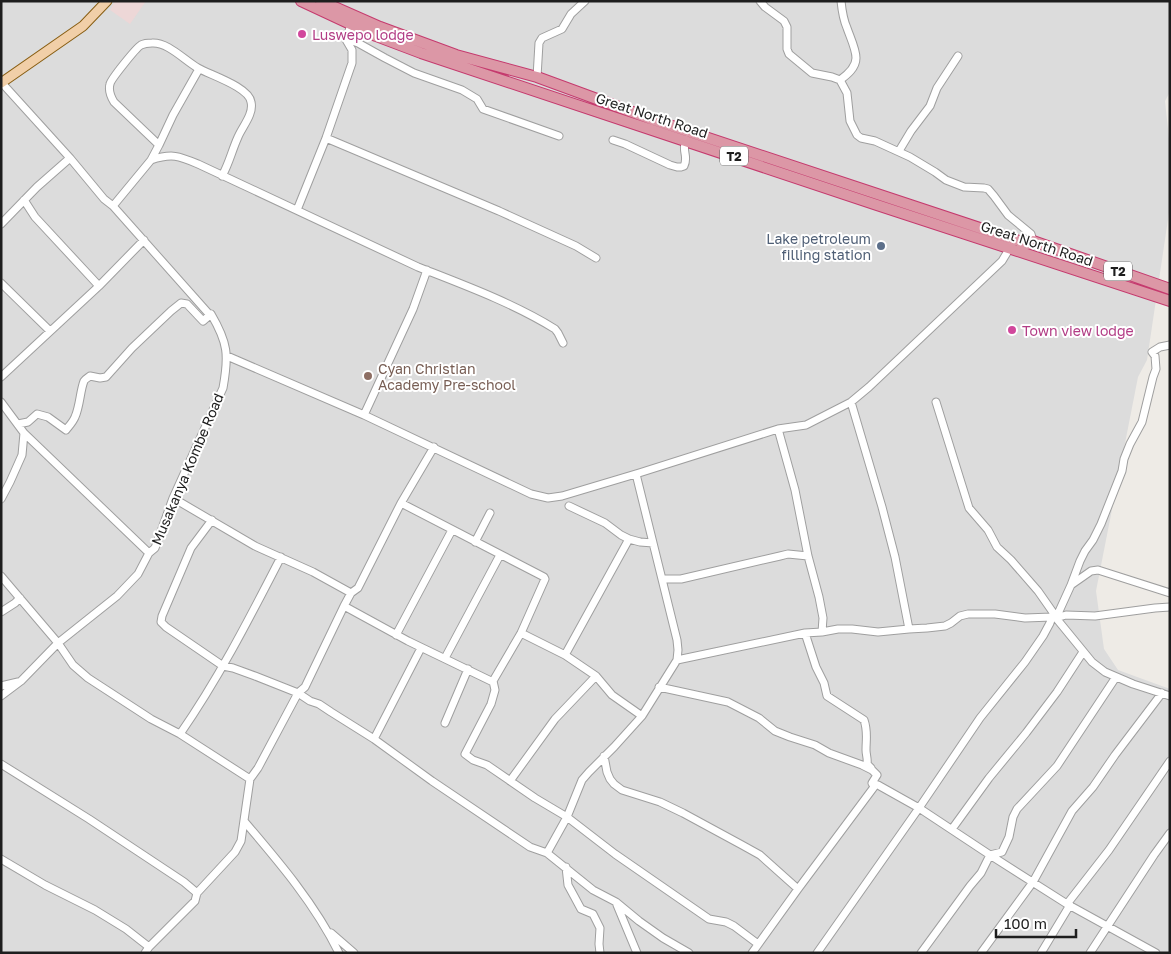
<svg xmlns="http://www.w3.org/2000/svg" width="1171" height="954" font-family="'Golos Text',sans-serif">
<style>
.residential{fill:#dcdcdc}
.commercial{fill:#edd7d7}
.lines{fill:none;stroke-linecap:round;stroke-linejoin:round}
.minor-casing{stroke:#9f9f9f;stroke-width:9}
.major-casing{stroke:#875d12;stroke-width:11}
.highway-casing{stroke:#c53a6e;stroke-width:12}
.minor{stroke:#fff;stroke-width:7}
.major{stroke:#f1cfa8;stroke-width:9}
.highway{stroke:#dc97a6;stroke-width:10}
.hotel-dot{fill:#d1479c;stroke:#fff;stroke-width:2}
.service-dot{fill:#5c6f8a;stroke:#fff;stroke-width:2}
.education-dot{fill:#8d6e63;stroke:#fff;stroke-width:2}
.labels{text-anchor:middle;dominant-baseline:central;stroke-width:4;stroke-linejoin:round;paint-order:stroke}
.shield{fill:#fff;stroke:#626262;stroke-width:1}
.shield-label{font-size:12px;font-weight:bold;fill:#1e1e1e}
.hotel-label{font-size:14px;fill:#b23c85;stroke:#fff;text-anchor:start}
.street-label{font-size:14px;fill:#1e1e1e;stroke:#fff}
.service-label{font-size:14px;fill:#4e5e75;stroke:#fff;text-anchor:end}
.education-label{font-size:14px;fill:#785e54;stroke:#fff;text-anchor:start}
</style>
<rect width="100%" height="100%" fill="#eeebe6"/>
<path class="residential" d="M1 1H1170V92L1165 101 1170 148V206L1147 360 1138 377 1096 591 1104 649 1118 670 1170 689V953H1Z"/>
<path class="commercial" d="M115 1H146L130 24 110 10Z"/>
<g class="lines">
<defs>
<path id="minor" d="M760 1 765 7 784 21 787 27V49L789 54 812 73 832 77 840 80 847 93 850 121 857 135 861 138 875 141 910 157 935 172 946 180 964 187 984 188 988 189 994 196 1008 215 1031 234 1033 241
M345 38 358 43 385 58 414 73 462 90 477 99 483 109 559 136
M537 77 539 43 542 38 562 29 571 14 585 1
M840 80C847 75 856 68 856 58 856 49 850 37 847 28 843 19 842 11 841 1
M326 138 499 211 576 246 596 258
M613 140 625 144 670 165 677 167H681L684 166C689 156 681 151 686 140
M159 145 173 115 199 69
M899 151 911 131 930 106 937 88 958 56
M151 160 159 145 114 102C111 97 108 91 110 84 111 79 136 48 141 45 143 44 148 43 152 43 168 42 184 60 198 68 210 75 249 87 251 102 254 114 242 127 238 137 232 150 229 164 222 176
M24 200 35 217 99 286
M113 206 151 160C172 153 179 156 198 164L418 267C464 285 513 303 555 329L558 333 563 343
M297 210 326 138 352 63V50L345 38 349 31 351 24
M1 224 37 187 70 158
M1 283 50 331
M227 356 364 415 531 494 548 498 562 496 639 473 778 429 806 425 851 402 869 387 1002 261 1011 246
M1 377 99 286 144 240
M1 402 24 433 22 455 10 482 1 499
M851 402 882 507 895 557 909 629
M936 402 969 508 988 530 997 547 1011 560 1038 591 1052 611 1056 618 1092 662 1105 672 1133 684 1170 696
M364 415 413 309 427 270
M18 424 28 422 37 414 48 417 66 430C69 426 73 422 75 417 80 406 80 391 84 381 85 379 89 377 90 376L100 378 106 377 132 348 171 311 181 303 187 304 203 321 211 314
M778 429 795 490 808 556 819 597 823 618 822 632
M24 433 149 553
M173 498 255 546 313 572 351 593
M401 503 544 577 545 579 521 633 493 681 495 690 491 704 465 754 473 760 487 765 535 798 567 817 615 854 709 919 726 922 734 926 758 944
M569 506 605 523 621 535 629 539 640 542 653 543
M212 520 191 548 162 616 161 622 166 627 223 666 233 668 255 676 298 693 310 701 319 704 331 712 374 739 432 781 530 847 547 853 593 890 616 902 639 921 663 938 689 953
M475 542 490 513
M1 576 58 643 73 665 88 678 151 719 180 734 250 779
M662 579H681L780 556 788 554 808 556
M1071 585 1080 561 1085 551 1093 540 1101 524 1122 471 1124 459 1130 444 1142 422 1153 377 1156 369 1155 356 1152 352 1160 347 1170 345
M344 606 408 641 491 681H493
M1 612 15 603 20 598
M1056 618 1071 585 1091 571 1098 570 1170 593
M521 633 565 655 596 676 612 695 642 716
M805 633 816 667 824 683 827 696 864 720C868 731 866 739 866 750 866 755 868 759 867 764L871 768
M396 635 452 530
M565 655 629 539
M445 658 500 555
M677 660 805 633 822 632 838 629H852L878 632 909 629 927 628 945 626 951 623 960 616 968 614H995L1025 618 1052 617 1056 618 1066 615 1095 616 1155 608 1170 607
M1 686 18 682
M659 687 728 702 759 718 775 731 790 737 815 745 829 753 862 765 872 770 877 775 872 783 874 787 798 889 752 953
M1 696 21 681 58 643 117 596 138 574 149 553 155 548 173 498 223 388C229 355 228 343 211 314H209L113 206 104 199 70 158 2 83
M445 723 468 669
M180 734C219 678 250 617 281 557
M374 739 421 648
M604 756 607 772 610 779 614 784 622 790 660 802 683 813 742 845 760 855 798 889
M1 764 89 819 184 882 197 893
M510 781 555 719 596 676
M872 783 878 785 919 808 990 855 1067 904 1156 953
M244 821C279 862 315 904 339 953
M952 829 989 778 1026 733 1057 692 1083 652
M547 853 567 817 582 780 589 772 614 747 642 716 677 660 678 650 677 640 636 474
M1 859 45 885 95 910 126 929 149 947
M566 867 568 885 574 896 581 909 593 914 600 928 599 944 600 953
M1067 904 1109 850 1170 761
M617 905 637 953
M331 933 354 953
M145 953 149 947 195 901 197 893 235 852 241 841 250 779 258 768 298 693 305 687 344 606 351 593 358 588 401 503 434 447
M817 953 919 808 980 718 1025 662 1043 636 1050 623 1052 617
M921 953 970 886 981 873 990 855 1002 852 1009 837 1013 817 1017 809 1057 766 1116 677
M981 953 1033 882 1072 811 1093 787 1115 755 1162 693
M1041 953 1070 905
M1090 953 1154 855 1170 833"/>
<path id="major" d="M1 83 83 26 107 1"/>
<path id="highway" d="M301 1 376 36 421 53 877 205 1170 301
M321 1 380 27 456 55 537 77 654 120 1028 244 1033 241 1170 289"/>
</defs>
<use href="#minor" class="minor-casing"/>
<use href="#major" class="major-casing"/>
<use href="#highway" class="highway-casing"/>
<use href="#minor" class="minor"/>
<use href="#major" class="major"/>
<use href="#highway" class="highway"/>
</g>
<g class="hotel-dot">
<circle cx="302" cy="34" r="5"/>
<circle cx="1012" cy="330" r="5"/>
</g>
<circle class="service-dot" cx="881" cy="246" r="5"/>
<circle class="education-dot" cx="368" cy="376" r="5"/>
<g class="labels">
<g class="shield">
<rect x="720" y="146.5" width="28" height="19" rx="4"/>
<rect x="1104" y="261.5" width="28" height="19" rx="4"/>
</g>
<g class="shield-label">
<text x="734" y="156">T2</text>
<text x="1118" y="271">T2</text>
</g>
<g class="hotel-label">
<text x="312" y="34">Luswepo lodge</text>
<text x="1022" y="330">Town view lodge</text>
</g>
<g class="street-label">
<text transform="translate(652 115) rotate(18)">Great North Road</text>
<text transform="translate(1037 243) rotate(18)">Great North Road</text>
<text transform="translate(187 469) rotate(-67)">Musakanya Kombe Road</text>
</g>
<g class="service-label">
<text x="871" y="238">Lake petroleum<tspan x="871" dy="16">filling station</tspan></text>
</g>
<g class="education-label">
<text x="378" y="368">Cyan Christian<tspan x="378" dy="16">Academy Pre-school</tspan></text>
</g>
</g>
<rect width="1171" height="954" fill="none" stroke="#1e1e1e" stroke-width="5"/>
<path d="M996 929v8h80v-8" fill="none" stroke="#1e1e1e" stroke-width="2.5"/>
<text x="1004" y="929" font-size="15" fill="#1e1e1e" stroke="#ffffff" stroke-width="4" paint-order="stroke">100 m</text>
</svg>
